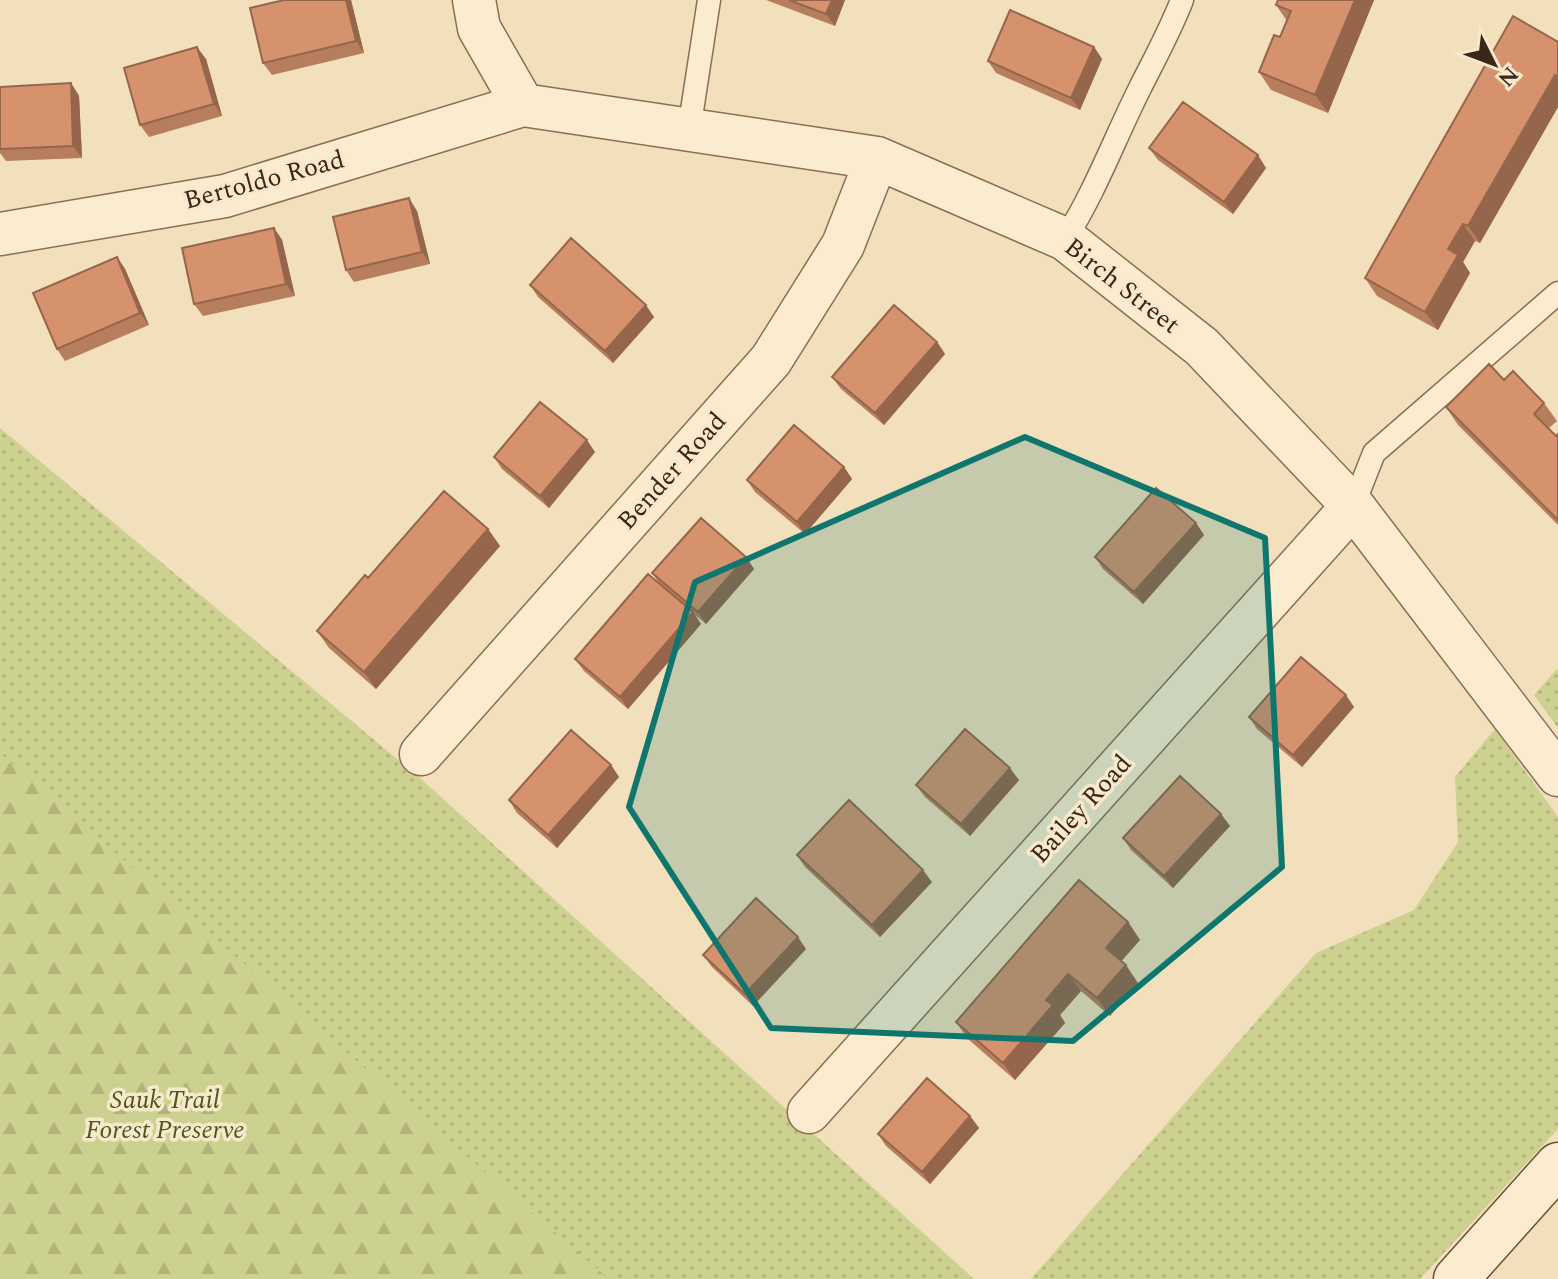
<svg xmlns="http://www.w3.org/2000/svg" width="1558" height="1279" font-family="Spectral,serif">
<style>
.grass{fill:url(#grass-dots)}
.forest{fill:url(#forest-firs)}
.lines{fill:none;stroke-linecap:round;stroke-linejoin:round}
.lane-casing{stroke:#8b6e53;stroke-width:25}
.street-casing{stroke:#8b6e53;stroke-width:45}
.secondary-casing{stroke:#6d4f37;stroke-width:47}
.lane{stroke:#fceccf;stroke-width:22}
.street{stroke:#fceccf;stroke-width:42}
.secondary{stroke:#fceccf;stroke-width:44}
.wall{fill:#b77e5e}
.shaded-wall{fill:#95664c}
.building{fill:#d5926d;stroke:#95664c;stroke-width:2}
.marked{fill:#0f766e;fill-opacity:0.2;stroke:#0f766e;stroke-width:6;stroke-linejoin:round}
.labels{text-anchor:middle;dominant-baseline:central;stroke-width:7;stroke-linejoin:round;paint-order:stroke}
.street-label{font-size:26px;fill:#39271a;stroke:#f9e9cc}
.park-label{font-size:26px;font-style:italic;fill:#4c581e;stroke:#f9e9cc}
</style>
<defs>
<pattern id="grass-dots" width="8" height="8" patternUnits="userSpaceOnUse" patternTransform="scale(2)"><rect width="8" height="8" fill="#cdd18f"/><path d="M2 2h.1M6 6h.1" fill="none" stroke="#b1b37b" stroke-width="1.8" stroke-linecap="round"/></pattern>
<pattern id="forest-firs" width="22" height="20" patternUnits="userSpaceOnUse" patternTransform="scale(2)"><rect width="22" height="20" fill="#cdd18f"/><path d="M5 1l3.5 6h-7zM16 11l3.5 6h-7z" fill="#b1b37b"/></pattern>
</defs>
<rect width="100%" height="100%" fill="#f2dfbb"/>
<path class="grass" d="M0 428 420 778 974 1279H0Z
M1558 668V728L1534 695Z
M1495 729 1558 817V1129L1420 1279H1031L1316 953 1414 910 1458 842 1455 777Z"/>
<path class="forest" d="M0 753 609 1279H0Z"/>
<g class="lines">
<defs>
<path id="lane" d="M689 130 709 0
M1065 239C1095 192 1114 140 1139 90 1154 60 1170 31 1182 0
M1353 506 1374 453 1558 293"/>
<path id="street" d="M474 0 479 28 523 105
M0 234 225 196 523 105 877 158 1065 239 1202 347 1353 506 1558 775
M421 754 771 360 843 245 877 158
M809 1112 1353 506"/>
<path id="secondary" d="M1456 1279 1558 1165"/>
</defs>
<use href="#lane" class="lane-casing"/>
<use href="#street" class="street-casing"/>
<use href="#secondary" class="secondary-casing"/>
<use href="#lane" class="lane"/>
<use href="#street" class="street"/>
<use href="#secondary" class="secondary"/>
</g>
<path class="wall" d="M284 0H351L364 53 272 75 263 63Z
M766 0H845L835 26Z
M1278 0H1374L1328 113 1271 90 1259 72 1280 37 1287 21 1276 5Z
M1558 42V107L1480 243 1475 241 1463 262 1470 273 1438 330 1377 296 1365 278Z
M1094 47 1102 59 1080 110 996 73 988 61Z
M206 59 222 116 149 137 140 125Z
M71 83 79 96 82 158 6 161 0 153V87Z
M1149 148 1266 168 1233 214 1158 160Z
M417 211 430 264 354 282 346 270Z
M274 228 282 240 295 296 203 316 194 304Z
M117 257 125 269 149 325 65 361 57 349Z
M530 285 654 317 613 363 538 297Z
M937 342 945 354 884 425 841 389 832 377Z
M1504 380 1544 403 1557 421 1549 428 1556 436 1558 434V525L1458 425 1446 407Z
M595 452 549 508 502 469 494 457Z
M844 467 852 479 805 534 755 492 747 480Z
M1196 523 1204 535 1143 604 1103 569 1095 557Z
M488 529 500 546 376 689 329 648 317 631 368 578Z
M746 557 754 569 706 624 695 615 701 624 628 709 584 671 575 659 659 583 652 573Z
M1354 707 1302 767 1257 729 1249 717Z
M611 765 619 777 557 848 517 813 509 800Z
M1019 780 970 836 925 797 916 785Z
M1221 814 1230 826 1173 888 1131 850 1123 838Z
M797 855 932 882 880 937 805 867Z
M1128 922 1140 940 1121 961 1138 983 1110 1016 1081 991 1060 1015 1065 1023 1015 1080 968 1039 956 1022Z
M806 949 753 1006 712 967 703 955Z
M970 1116 979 1128 930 1184 886 1146 878 1134Z"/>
<path class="shaded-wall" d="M346 0H351L364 53 356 41Z
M832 0H845L835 26 826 14Z
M1355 0H1374L1328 113 1315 95Z
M197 47 206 59 222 116 214 104Z
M1094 47 1102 59 1080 110 1071 98Z
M1555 75 1558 79V107L1480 243 1468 226Z
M71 83 79 96 82 158 73 146Z
M1258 155 1266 168 1233 214 1224 202Z
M409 198 417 211 430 264 422 252Z
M1463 224 1475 241 1463 262 1470 273 1438 330 1425 312 1448 249Z
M274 228 282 240 295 296 286 284Z
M117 257 125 269 149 325 140 313Z
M646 305 654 317 613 363 605 351Z
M937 342 945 354 884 425 875 413Z
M587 440 595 452 549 508 540 496Z
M844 467 852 479 805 534 797 522Z
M1196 523 1204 535 1143 604 1134 592Z
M488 529 500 546 376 689 364 672Z
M746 557 754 569 706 624 698 612Z
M693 612 701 624 628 709 620 697Z
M1346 695 1354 707 1302 767 1293 755Z
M611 765 619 777 557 848 548 835Z
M1010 768 1019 780 970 836 961 824Z
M1221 814 1230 826 1173 888 1164 876Z
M923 870 932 882 880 937 872 925Z
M1128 922 1140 940 1118 965 1106 948Z
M798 937 806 949 753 1006 745 994Z
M1126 965 1138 983 1110 1016 1097 998Z
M1068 974 1081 991 1060 1015 1065 1023 1015 1080 1003 1063 1046 1000Z
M970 1116 979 1128 930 1184 922 1172Z"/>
<path class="building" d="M284 0H346L356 41 263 63 250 8Z
M789 0H832L826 14Z
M1278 0H1355L1315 95 1259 72 1274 35 1280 37 1291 11 1276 5Z
M1010 10 1094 47 1071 98 988 61Z
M1513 16 1558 42V76L1555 75 1468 226 1463 224 1448 249 1458 255 1425 312 1365 278Z
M197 47 214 104 140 125 124 68Z
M71 83 73 146 0 149V87Z
M1183 102 1258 155 1224 202 1149 148Z
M409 198 422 252 346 270 333 217Z
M274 228 286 284 194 304 182 248Z
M571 238 646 305 605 351 530 285Z
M117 257 140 313 57 349 33 293Z
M894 305 937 342 875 413 832 377Z
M1489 364 1504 380 1513 371 1544 403 1534 414 1556 436 1558 434V520L1446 407Z
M540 402 587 440 540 496 494 457Z
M794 425 844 467 797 522 747 480Z
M1156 488 1196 523 1134 592 1095 557Z
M444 491 488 529 364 672 317 631 365 575 368 578Z
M701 518 746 557 698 612 652 573Z
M648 574 693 612 620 697 575 659Z
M1301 657 1346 695 1293 755 1249 717Z
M965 729 1010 768 961 824 916 785Z
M571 730 611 765 548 835 509 800Z
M1180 776 1221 814 1164 876 1123 838Z
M849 800 923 870 872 925 797 855Z
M1079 880 1128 922 1106 948 1126 965 1097 998 1068 974 1046 1000 1053 1005 1003 1063 956 1022Z
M756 898 798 937 745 994 703 955Z
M927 1078 970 1116 922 1172 878 1134Z"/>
<path class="marked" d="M1025 437 1265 538 1282 867 1073 1041 771 1028 629 807 695 582Z"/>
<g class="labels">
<g class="street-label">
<text transform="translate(264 180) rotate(-15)">Bertoldo Road</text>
<text transform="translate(1122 286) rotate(38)">Birch Street</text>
<text transform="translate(672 471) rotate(-48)">Bender Road</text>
<text transform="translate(1081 809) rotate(-48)">Bailey Road</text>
</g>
<g class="park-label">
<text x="165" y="1100">Sauk Trail<tspan x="165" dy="30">Forest Preserve</tspan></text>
</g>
</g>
<g transform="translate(1494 64) rotate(132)" stroke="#f9e9cc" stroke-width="6" paint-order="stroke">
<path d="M0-6L14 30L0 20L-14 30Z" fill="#39271a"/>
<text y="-12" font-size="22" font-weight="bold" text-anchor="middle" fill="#39271a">N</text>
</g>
</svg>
